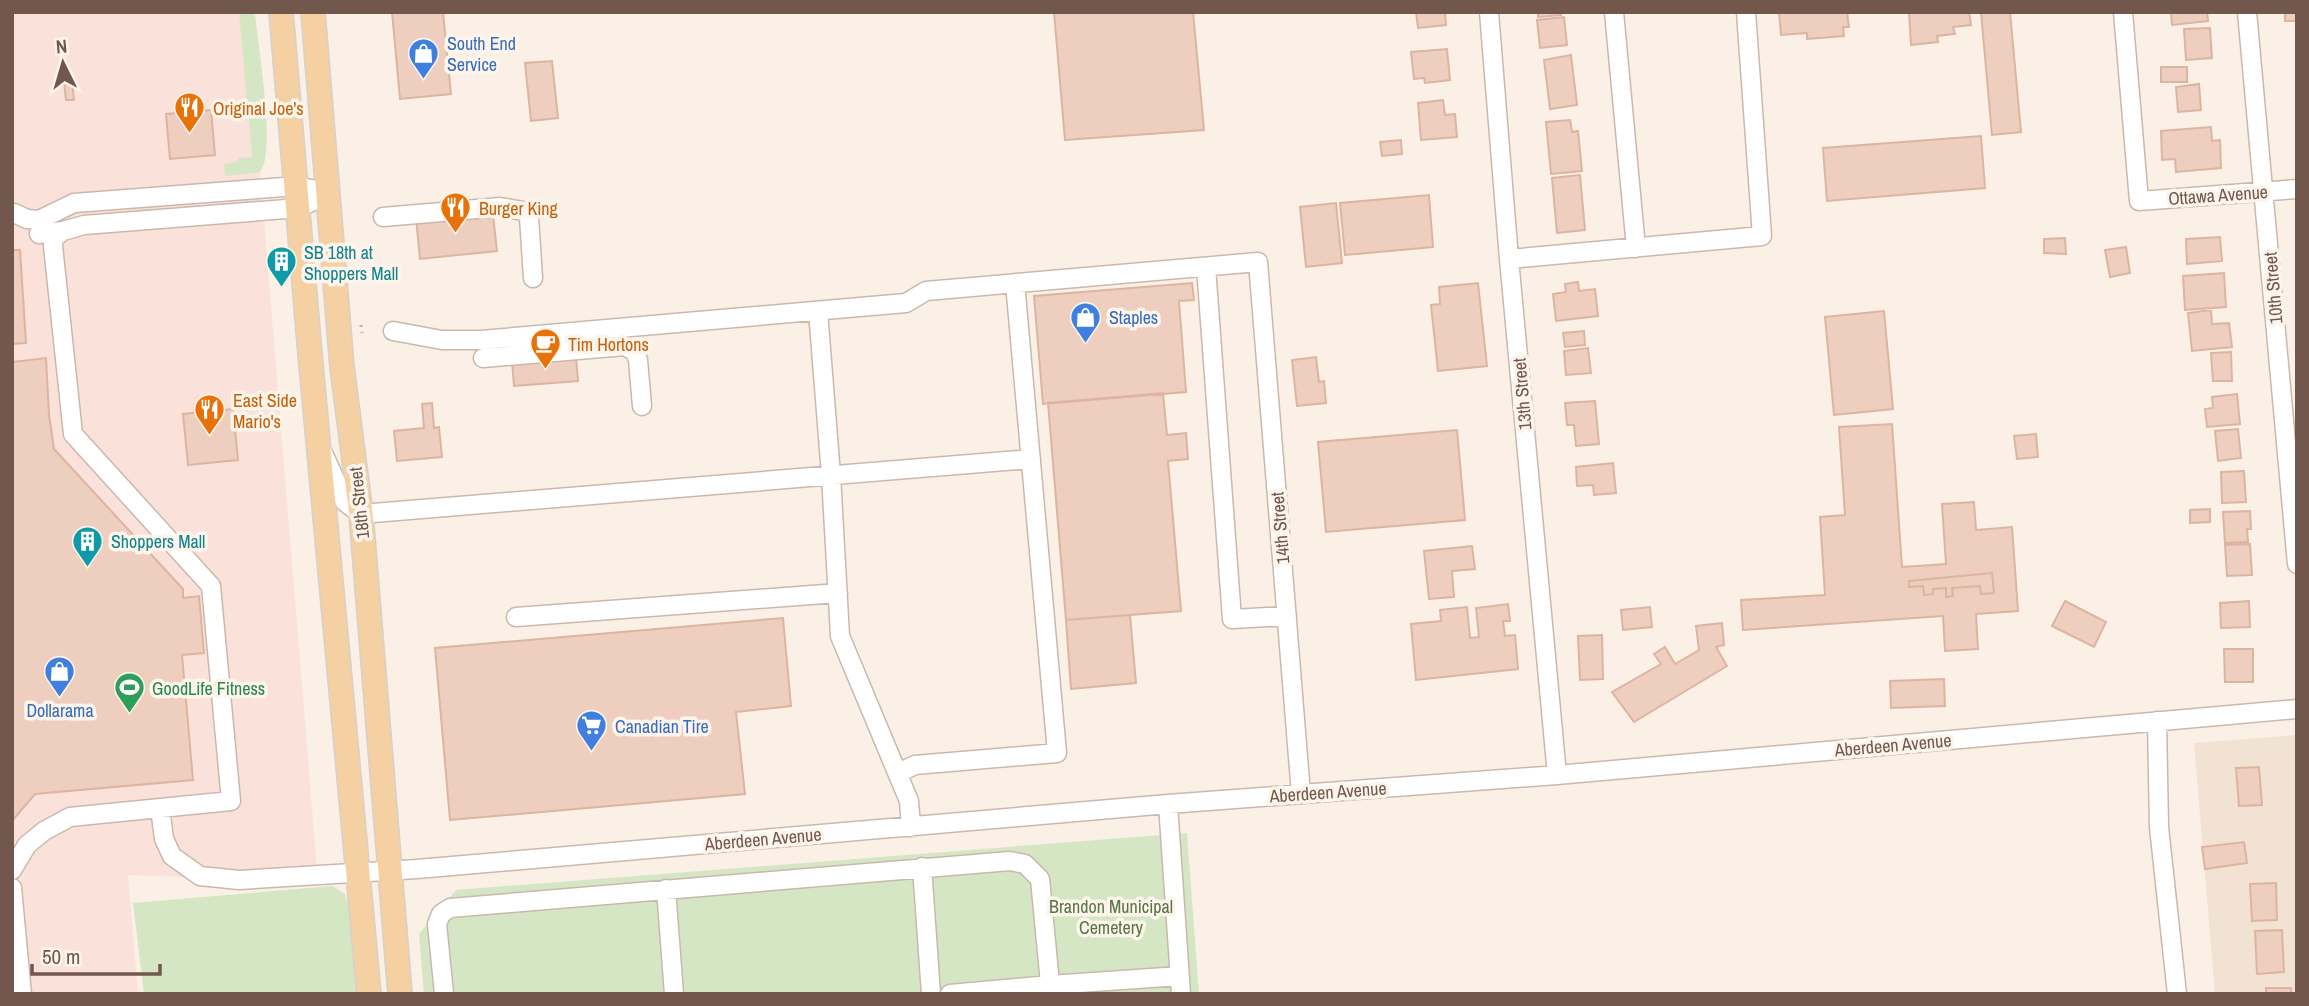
<svg xmlns="http://www.w3.org/2000/svg" width="2309" height="1006" font-family="'Archivo Narrow',sans-serif">
<style>
.residential{fill:#f1e2d4}
.commercial{fill:#fae1d9}
.green{fill:#d5e6c5}
.building{fill:#edcebf;stroke:#deb4a1;stroke-width:2;fill-rule:evenodd}
.lines{fill:none;stroke-linecap:round;stroke-linejoin:round}
.minor-casing{stroke:#cbb8ac;stroke-width:21}
.major-casing{stroke:#d7d0cd;stroke-width:26}
.path{stroke:#d2b1a2;stroke-width:3.5;stroke-dasharray:2 5;stroke-linecap:butt}
.minor{stroke:#fff;stroke-width:18}
.major{stroke:#f4d0a2;stroke-width:23}
.labels{text-anchor:middle;dominant-baseline:central;stroke-width:7;stroke-linejoin:round;paint-order:stroke}
.shop-label{font-size:18px;fill:#366cbe;stroke:#fdf5eb;text-anchor:start}
.food-label{font-size:18px;fill:#c56008;stroke:#fdf5eb;text-anchor:start}
.street-label{font-size:18px;fill:#71574c;stroke:#fdf5eb}
.culture-label{font-size:18px;fill:#0d838f;stroke:#fdf5eb;text-anchor:start}
.leisure-label{font-size:18px;fill:#27864d;stroke:#fdf5eb;text-anchor:start}
.park-label{font-size:18px;fill:#577645;stroke:#fdf5eb}
</style>
<rect width="100%" height="100%" fill="#faf0e5"/>
<path class="residential" d="M2297 735V994H2215L2194 743Z"/>
<path class="commercial" d="M12 12H247L318 882 128 875 138 994H12Z"/>
<path class="green" d="M239 12H255C257 42 277 152 260 172L225 176 224 164 237 162 239 158 252 157Z
M1187 833 1199 994H424L419 934 456 890Z
M332 886 345 894 348 904 360 994H144L133 903Z"/>
<path class="building" d="M392 12H443L451 94 400 99Z
M1054 12H1193L1204 130 1065 140Z
M1416 12H1445L1446 25 1418 28Z
M1538 12H1561V15L1538 17Z
M1779 12H1847L1849 27H1843L1844 36 1807 39V33L1781 35Z
M1909 12H1969L1971 25 1953 27 1955 34 1937 36 1938 42 1911 45Z
M1981 12H2010L2021 132 1992 135Z
M2171 12H2207L2208 21 2172 25Z
M2285 12H2297V21H2285Z
M1564 17 1567 45 1540 48 1537 20Z
M2210 28 2212 58 2186 60 2184 29Z
M1447 49 1450 80 1425 83 1424 78 1414 79 1411 52Z
M1571 55 1577 105 1550 109 1544 60Z
M552 61 558 118 531 121 525 63Z
M2161 67H2187V82H2161Z
M71 72 74 100H66L63 73Z
M2199 84 2201 110 2178 112 2176 87Z
M1443 100 1445 115 1455 114 1457 137 1421 140 1418 103Z
M211 110 215 155 170 159 166 114Z
M1570 120 1572 132 1578 131 1582 171 1551 174 1546 122Z
M2211 127 2212 141 2220 140 2221 168 2176 172 2175 159 2162 160 2161 131Z
M1981 136 1985 188 1827 201 1823 148Z
M1401 140 1402 154 1382 156 1380 142Z
M1580 175 1585 230 1557 233 1552 178Z
M1429 195 1433 247 1345 255 1340 203Z
M1336 203 1342 263 1306 267 1300 207Z
M493 215 497 251 420 259 416 218Z
M2220 237 2222 261 2187 264 2186 239Z
M2065 238 2066 254 2044 253V239Z
M2126 247 2130 273 2110 277 2105 250Z
M12 250H20L26 343 12 344Z
M2224 273 2226 307 2185 310 2183 276Z
M1578 282 1579 291 1595 289 1598 316 1556 321 1553 294 1566 292 1565 284Z
M1192 283 1194 300 1179 301 1186 392 1043 404 1034 296Z
M1478 283 1487 366 1438 371 1431 305 1440 304 1439 287Z
M2211 310 2212 324 2229 323 2232 347 2192 351 2188 313Z
M1884 311 1893 409 1834 415 1825 317Z
M1584 331 1585 345 1565 347 1563 333Z
M1588 348 1591 373 1566 375 1564 351Z
M12 352 13 362 46 358 49 415 54 449 183 589V598L199 596 204 653 182 655 193 780 35 794 12 821Z
M2231 352 2232 381H2213L2211 353Z
M576 356 578 381 514 386 512 361Z
M1316 357 1319 382 1324 381 1326 403 1297 406 1292 360Z
M1163 393 1167 435 1186 433 1188 459 1168 461 1181 611 1066 620 1048 403Z
M2237 394 2240 424 2207 427 2205 409 2213 408 2212 397Z
M1595 401 1599 444 1576 446 1574 425H1567L1565 403Z
M432 403 434 428 439 427 442 457 397 461 394 431 424 428 422 404Z
M233 409 238 460 188 465 183 414Z
M1892 424 1902 567 1946 564 1942 504 1974 502 1976 530 2012 527 2018 611 1976 614 1978 649 1945 651 1943 616 1743 630 1741 600 1825 595 1820 517 1845 515 1839 427ZM1992 573 1994 593 1981 594 1980 586 1952 588 1953 596 1946 597V588L1933 589V594L1924 595 1923 586 1909 587V581Z
M2238 429 2241 458 2218 461 2215 431Z
M1457 430 1465 520 1326 532 1318 442Z
M2036 434 2038 457 2017 459 2014 436Z
M1613 463 1616 493 1594 495 1593 485 1577 486 1576 467Z
M2244 471 2246 502 2222 503 2221 472Z
M2210 509V522L2190 523V510Z
M2250 511 2251 529H2247L2248 542 2225 543 2223 512Z
M2250 544 2252 575 2227 576 2225 545Z
M1472 546 1475 569 1452 571 1454 597 1429 599 1424 551Z
M1992 573 1994 593 1981 594 1980 586 1952 588 1953 596 1946 597V588L1933 589V594L1924 595 1923 586 1909 587V581Z
M2065 601 2106 622 2094 647 2052 626Z
M2249 601 2250 627 2221 628 2220 603Z
M1508 604 1510 621H1503L1505 636 1515 635 1518 669 1416 680 1411 624 1441 621 1440 610 1467 607 1470 638 1479 637 1476 608Z
M1650 607 1652 627 1623 630 1621 610Z
M1130 615 1136 683 1071 689 1066 620Z
M783 618 791 706 736 712 745 794 450 820 435 648Z
M1722 623 1724 645 1716 647 1727 666 1634 722 1612 692 1661 664 1654 654 1665 647 1675 664 1699 650 1696 626Z
M1602 635 1603 679 1580 680 1578 636Z
M2224 649H2253V682H2225Z
M1944 679 1945 706 1891 708 1890 681Z
M2259 767 2262 805 2239 806 2236 768Z
M2244 842 2247 863 2205 869 2202 847Z
M2276 883 2277 920 2252 921 2250 884Z
M2282 930 2284 972 2257 974 2255 931Z
M2266 988H2291V994H2266Z"/>
<g class="lines">
<defs>
<path id="minor" d="M1489 12 1509 259 1557 775
M1614 12 1636 248
M2123 12 2139 201 2297 189
M2247 12 2297 564
M14 213 27 219 39 220 74 203 297 186 329 193
M383 217 500 207 523 211 529 217 533 278
M39 234 63 231 84 225 299 208 329 193
M1509 259 1762 236 1746 12
M1206 267 1232 619 1287 616
M818 311 831 475 840 636 909 801 911 827
M393 331 442 340H481L906 303 926 291 1258 262 1301 794
M483 358 625 346 635 352 638 360 642 406
M324 455 345 502 361 514 1031 459
M516 617 838 593
M2157 721 2159 827 2177 994
M898 773 915 765 1057 753 1015 283
M1168 804 1181 994
M160 808 164 839 172 856 200 876 239 880 417 869 1168 804 1557 775 2297 709
M922 867 931 994
M12 870 27 845 44 831 70 817 231 801 211 586 73 434 53 246 54 238 63 231
M12 888 22 994
M666 889 674 994
M444 994 437 924 441 914 450 908 1010 861 1025 864 1040 879 1051 994
M950 994 1050 985 1180 976"/>
<path id="major" d="M281 12 310 354 369 994
M313 12 342 367 361 514 400 994"/>
</defs>
<use href="#minor" class="minor-casing"/>
<use href="#major" class="major-casing"/>
<path class="path" d="M361 325 362 333"/>
<use href="#minor" class="minor"/>
<use href="#major" class="major"/>
</g>
<defs>
<symbol id="shop-pin" viewBox="-11 -11 22 30"><path d="M0 17L-7.5 6A9.5 9.5 0 1 1 7.5 6Z" fill="#3f7fe0" stroke="#fdf5eb"/><path d="M-5-2.5h2.3a2.7 3.5 0 0 1 5.4 0H5L5.5 6h-11ZM-1.5-2.5h3a1.5 2.3 0 0 0-3 0Z" fill="#fff"/></symbol>
<symbol id="restaurant-pin" viewBox="-11 -11 22 30"><path d="M0 17L-7.5 6A9.5 9.5 0 1 1 7.5 6Z" fill="#e8710a" stroke="#fdf5eb"/><path d="M-5-6h1v4h1v-4h1v4h1v-4h1v5L-1.5 .5V6h-2V.5L-5-1ZM5-6V6H3V1.5H1.5Q1.5-4 5-6Z" fill="#fff"/></symbol>
<symbol id="building-pin" viewBox="-11 -11 22 30"><path d="M0 17L-7.5 6A9.5 9.5 0 1 1 7.5 6Z" fill="#0f9aa8" stroke="#fdf5eb"/><path d="M-4-6H4V6H1V3H-1V6H-4ZM-2.5-4.3h1.7v1.8h-1.7ZM.8-4.3h1.7v1.8H.8ZM-2.5-1h1.7V.8h-1.7ZM.8-1h1.7V.8H.8Z" fill="#fff"/></symbol>
<symbol id="cafe-pin" viewBox="-11 -11 22 30"><path d="M0 17L-7.5 6A9.5 9.5 0 1 1 7.5 6Z" fill="#e8710a" stroke="#fdf5eb"/><path d="M-5.5-4.5H6V0H3Q3 3.5 0 3.5H-2.5Q-5.5 3.5-5.5 0ZM3-3.2v2h1.7v-2ZM-6 4.5H4V6H-6Z" fill="#fff"/></symbol>
<symbol id="stadium-pin" viewBox="-11 -11 22 30"><path d="M0 17L-7.5 6A9.5 9.5 0 1 1 7.5 6Z" fill="#2e9e5b" stroke="#fdf5eb"/><path d="M0-5a6.5 5 0 1 0 0 10a6.5 5 0 1 0 0-10ZM-3.5-1.8h7v3.6h-7Z" fill="#fff"/></symbol>
<symbol id="supermarket-pin" viewBox="-11 -11 22 30"><path d="M0 17L-7.5 6A9.5 9.5 0 1 1 7.5 6Z" fill="#3f7fe0" stroke="#fdf5eb"/><path d="M-6-5.5h2.5l.6 2H6L4.5 2H-2.5L-4.4-4H-6ZM-1.5 3.2a1.3 1.3 0 1 0 .1 0ZM3 3.2a1.3 1.3 0 1 0 .1 0Z" fill="#fff"/></symbol>
</defs>
<g fill-rule="evenodd">
<use href="#shop-pin" x="406" y="36" width="35" height="47"/>
<use href="#restaurant-pin" x="172" y="90" width="35" height="47"/>
<use href="#restaurant-pin" x="438" y="190" width="35" height="47"/>
<use href="#building-pin" x="264" y="244" width="35" height="47"/>
<use href="#shop-pin" x="1068" y="300" width="35" height="47"/>
<use href="#cafe-pin" x="528" y="326" width="35" height="47"/>
<use href="#restaurant-pin" x="192" y="392" width="35" height="47"/>
<use href="#building-pin" x="70" y="524" width="35" height="47"/>
<use href="#shop-pin" x="42" y="654" width="35" height="47"/>
<use href="#stadium-pin" x="112" y="670" width="35" height="47"/>
<use href="#supermarket-pin" x="574" y="708" width="35" height="47"/>
</g>
<g class="labels">
<g class="shop-label">
<text x="447" y="43">South End<tspan x="447" dy="21">Service</tspan></text>
<text x="1109" y="317">Staples</text>
<text x="60" y="710" text-anchor="middle">Dollarama</text>
<text x="615" y="726">Canadian Tire</text>
</g>
<g class="food-label">
<text x="213" y="108">Original Joe's</text>
<text x="479" y="208">Burger King</text>
<text x="568" y="344">Tim Hortons</text>
<text x="233" y="400">East Side<tspan x="233" dy="21">Mario's</tspan></text>
</g>
<g class="street-label">
<text transform="translate(2218 195) rotate(-4)">Ottawa Avenue</text>
<text transform="translate(2273 288) rotate(-95)">10th Street</text>
<text transform="translate(1522 394) rotate(-95)">13th Street</text>
<text transform="translate(359 503) rotate(-96)">18th Street</text>
<text transform="translate(1280 528) rotate(-95)">14th Street</text>
<text transform="translate(1893 745) rotate(-5)">Aberdeen Avenue</text>
<text transform="translate(1328 792) rotate(-4)">Aberdeen Avenue</text>
<text transform="translate(763 839) rotate(-5)">Aberdeen Avenue</text>
</g>
<g class="culture-label">
<text x="304" y="252">SB 18th at<tspan x="304" dy="21">Shoppers Mall</tspan></text>
<text x="111" y="541">Shoppers Mall</text>
</g>
<g class="leisure-label">
<text x="152" y="688">GoodLife Fitness</text>
</g>
<g class="park-label">
<text x="1111" y="906">Brandon Municipal<tspan x="1111" dy="21">Cemetery</tspan></text>
</g>
</g>
<rect width="2309" height="1006" fill="none" stroke="#71574c" stroke-width="28"/>
<g transform="translate(63 63) rotate(355)" stroke="#fdf5eb" stroke-width="5" paint-order="stroke">
<path d="M0-5L12 26L0 18L-12 26Z" fill="#71574c"/>
<text y="-10" font-size="19" font-weight="bold" text-anchor="middle" fill="#71574c">N</text>
</g>
<path d="M32 964v10h128v-10" fill="none" stroke="#71574c" stroke-width="3.5"/>
<text x="42" y="964" font-size="21" fill="#71574c" stroke="#fdf5eb" stroke-width="5" paint-order="stroke">50 m</text>
</svg>
